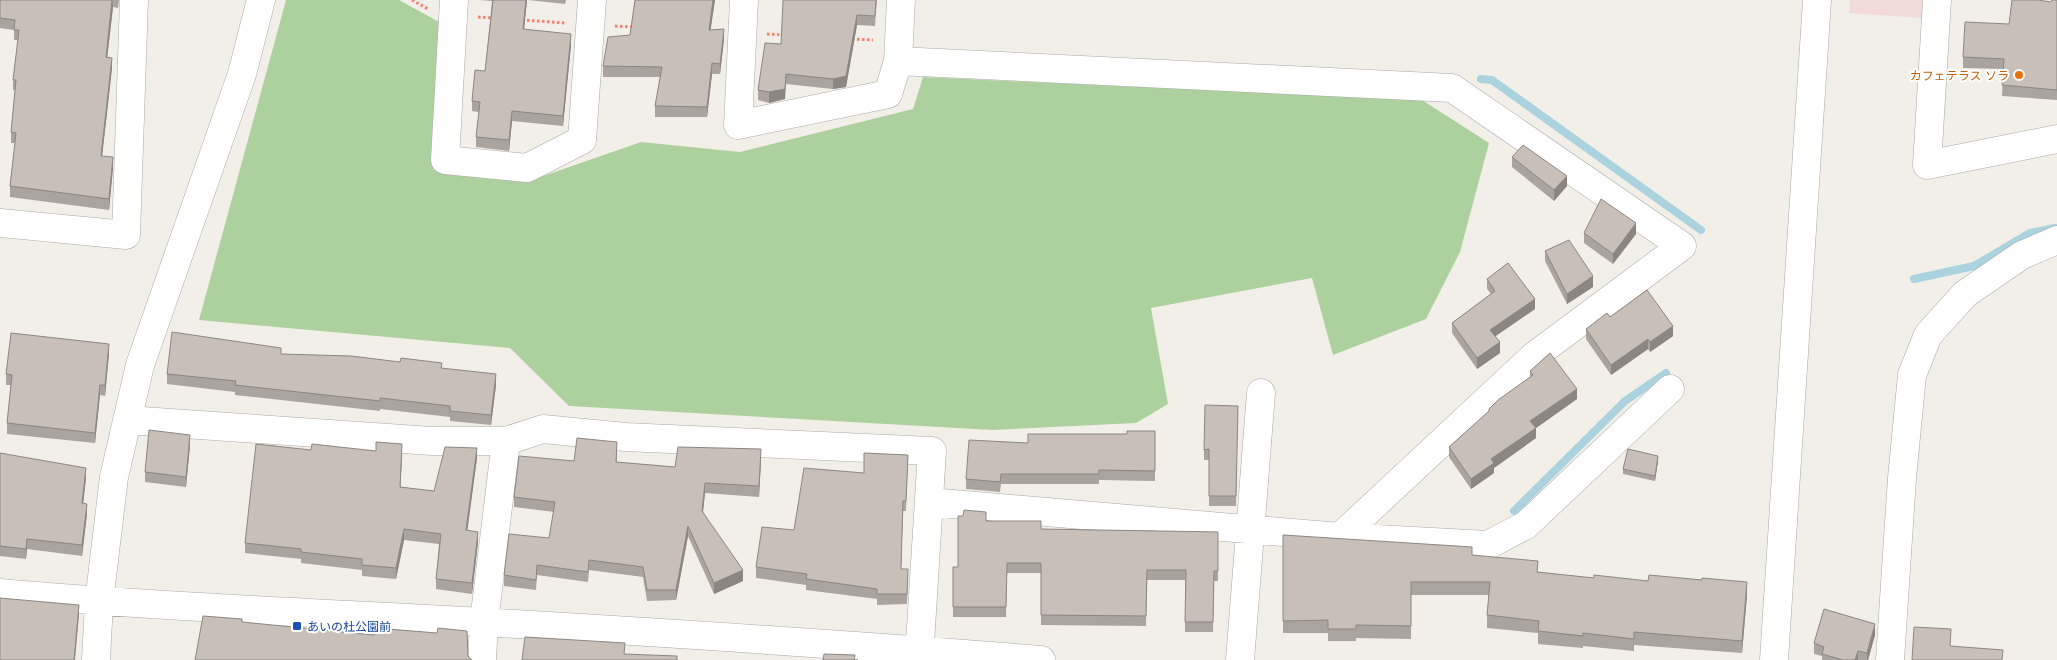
<svg xmlns="http://www.w3.org/2000/svg" width="2057" height="660" font-family="Inter,'Noto Sans JP',sans-serif">
<style>
.commercial{fill:#f2dad9}
.forest{fill:#add19e}
.lines{fill:none;stroke-linecap:round;stroke-linejoin:round}
.stream{stroke:#aad3df;stroke-width:8}
.minor-casing{stroke:#a9a9a9;stroke-width:29}
.path{stroke:#fa8072;stroke-width:3;stroke-dasharray:2.5 2.5;stroke-linecap:butt}
.minor{stroke:#fff;stroke-width:28}
.wall{fill:#aba49e}
.shaded-wall{fill:#8b8681}
.building{fill:#c7bfb8;stroke:#8b8681}
.food-dot{fill:#e8710a;stroke:#fff;stroke-width:2}
.transit-dot{fill:#1a4fb4;stroke:#fff;stroke-width:2}
.labels{text-anchor:middle;dominant-baseline:central;stroke-width:4;stroke-linejoin:round;paint-order:stroke}
.food-label{font-size:12px;fill:#c56008;stroke:#fff;text-anchor:end}
.transit-label{font-size:12px;fill:#164399;stroke:#fff;text-anchor:start}
</style>
<rect width="100%" height="100%" fill="#f2efe9"/>
<path class="commercial" d="M1850 0H1923L1922 18 1849 13Z"/>
<path class="forest" d="M286 0H399L441 23 433 170 526 182 641 142 740 152 913 109 923 77 1422 100 1489 143 1460 252 1426 319 1333 355 1312 278 1151 308 1168 404 1136 423 993 430 569 406 510 348 199 320Z"/>
<g class="lines">
<path class="stream" d="M1481 79 1492 80 1701 230
M1914 279 1974 266 2030 233 2055 228
M1514 511 1625 401 1666 373"/>
<defs>
<path id="minor" d="M454 0 445 160 527 168 582 140 592 0
M744 0 738 125 888 94 898 61 1452 88 1682 246 1534 356 1340 537
M1937 0 1927 165 2057 139
M898 61 901 0
M0 223 126 235 134 0
M127 420 432 441H506L543 429 625 437 932 451 919 660
M929 502 1340 537 1488 545 1526 525 1670 389
M0 593C160 607 321 613 481 622 668 633 855 645 1041 660
M96 660 99 602 114 477 140 365 242 74 261 0
M482 660 484 622 506 441
M1240 660 1261 393
M1774 660 1817 0
M1890 660 1902 478 1912 375 1928 335 1965 294 2022 255 2057 240"/>
</defs>
<use href="#minor" class="minor-casing"/>
<path class="path" d="M412 0 428 9
M478 17 494 18
M522 20 566 23
M615 26 633 27
M767 34 783 35
M852 39 873 40"/>
<use href="#minor" class="minor"/>
</g>
<path class="wall" d="M0 0H119L118 8 113 7 107 57 112 68 102 156 113 168 109 210 10 197V186L15 143H11V132L15 90H13V80L18 40H14V30L0 28Z
M479 0H527L524 30 571 45 563 126 512 121 509 151 476 147V137L479 112 472 111V101L485 71 492 1Z
M528 0H566L565 4Z
M635 0H715L710 30 724 39 720 74H712L707 117H655V106L660 77H603V66L630 35Z
M877 0 875 26 857 25 846 87 833 89 786 84 785 99 769 103 758 100V90L781 44Z
M2057 0V100L2002 96 2003 69 1963 68V57L2009 24 2051 2Z
M1512 157 1567 186 1554 201 1512 167Z
M1584 233 1636 234 1613 264 1584 243Z
M1545 251 1593 287 1567 304 1545 261Z
M1487 279 1535 309 1495 336 1500 353 1477 369 1452 333V323L1491 294 1487 289Z
M1610 317 1673 336 1650 352 1648 349 1611 375 1586 339V329Z
M109 354 105 396 100 395 95 443 7 434V423L11 385H6V374Z
M281 354 442 368 496 385 491 425 450 421V417L380 409V411L235 395V392L167 384V374Z
M1530 371 1577 399 1536 428V438L1494 468V473L1471 489 1449 457V447L1489 412V409L1530 377Z
M1238 406 1236 506H1209V460H1204V450Z
M1155 431V481L1099 480V484H1001L1000 492 966 489V479L1028 443 1127 434Z
M190 445 186 487 145 482V472Z
M311 450 402 455 400 487 434 491 477 458 467 531 478 542 472 594 436 589V579L439 544 404 540 396 579 362 576V570L301 563V559L245 553V543Z
M617 452V462L675 467 761 459 759 497 705 493 703 512 743 581 714 594 688 536 676 600 647 601 643 577 589 570 588 582 537 575 536 590 504 586V575L549 538 554 512 514 507V497L574 461Z
M0 453 86 478 83 503 87 514 82 556 27 549 26 559 0 556Z
M908 455 906 511H903L901 569 908 580 907 604 877 605V599L806 590V585L756 578V567L794 530 864 473Z
M1658 461 1655 481 1623 474V469Z
M963 516 1041 529 1218 532V581H1214L1213 632H1185V580H1147L1146 626 1041 625V573H1007L1006 617H953V567H958Z
M1283 535 1472 555 1538 572 1747 595 1742 653 1634 645V651L1583 646V648L1538 644V633L1487 628V615L1489 595H1411V639L1356 638V641H1328V633H1283Z
M1875 635 1868 660H1822V656L1814 654V643Z"/>
<path class="shaded-wall" d="M112 0 113 7 106 68V57Z
M526 0H527L523 40V29Z
M713 0H715L709 41V30Z
M857 15V25L846 87 833 89V79Z
M724 29V39L720 74V64Z
M571 34V45L563 126V116Z
M112 58V68L101 166V156Z
M712 63V74L707 117V107Z
M786 74 785 99 769 103V92Z
M512 111V121L509 151V140Z
M113 157V168L109 210V199Z
M1567 176V186L1554 201V190Z
M1636 223V234L1613 264V254Z
M1593 276V287L1567 304V294Z
M1535 299V309L1490 340V330Z
M1673 326V336L1650 352V342Z
M1648 339V349L1611 375V365Z
M1500 342V353L1477 369V358Z
M109 344V354L105 396V385Z
M496 374V385L491 425V415Z
M100 385V395L95 443V433Z
M1577 389V399L1536 428V438L1494 468V473L1471 489V479L1530 421Z
M190 435V445L186 487V477Z
M402 444V455L400 497V487Z
M477 448V458L466 541V530Z
M761 449V459L759 497V486Z
M1658 456V461L1655 481V476Z
M86 468V478L82 514V503Z
M705 483V493L702 521V511Z
M87 504V514L82 556V545Z
M688 526V536L676 600V590Z
M404 529V540L396 579V568Z
M478 532V542L472 594V583Z
M27 539V549L26 559V549Z
M743 570V581L714 594V583Z
M1747 582V595L1742 653V641Z
M79 605V615L75 660H74Z
M1875 624V635L1868 660H1867V653Z
M1858 651V660H1855Z"/>
<path class="building" d="M0 0H112L106 57 112 58 101 156 113 157 109 199 10 186 16 133 11 132 16 80H13L19 30H14L15 20 0 18Z
M493 0H526L523 29 571 34 563 116 512 111 509 140 476 137 480 102 472 101 475 70 485 71Z
M635 0H713L709 30 724 29 720 64 712 63 707 107 655 106 662 67 603 66 608 37 630 35Z
M783 0H876L875 16 857 15 846 76 833 79 786 74 785 89 769 92 758 90 765 43 781 44Z
M2012 0H2038L2051 2 2052 0H2057V90L2002 85 2004 59 1963 57 1965 22 2009 24Z
M1523 145 1567 176 1554 190 1512 157Z
M1601 199 1636 223 1613 254 1584 233Z
M1569 240 1593 276 1567 294 1545 251Z
M1508 263 1535 299 1490 330 1500 342 1477 358 1452 323 1495 291 1487 279Z
M1647 290 1673 326 1650 342 1648 339 1611 365 1586 329 1607 313 1610 317Z
M172 332 281 348V354L351 356 400 362 401 358 442 363 441 368 496 374 491 415 450 411V406L380 398V401L235 385 236 381 167 374Z
M11 333 109 344 105 385H100L95 433 7 423 12 375 6 374Z
M1550 353 1577 389 1530 421 1536 428 1491 459 1494 463 1471 479 1449 447 1489 411V409L1498 400 1533 375 1530 371Z
M1205 405 1238 406 1236 496H1209V449L1204 450Z
M149 430 190 435 186 477 145 472Z
M1127 431H1155V471L1099 470V474H1001L1000 482 966 479 969 440 1028 443V434H1127Z
M577 438 617 442 616 462 675 467 678 447 761 449 759 486 705 483 702 511 743 570 714 583 688 526 676 590H647L643 567 589 560 588 572 537 565 536 580 504 575 509 534 549 538 555 502 514 497 519 456 574 461Z
M376 442 402 444 400 487 434 491 445 447 477 448 466 530 478 532 472 583 436 579 441 534 404 529 396 568 362 565V559L301 552V549L245 543 256 444 311 450 312 444 376 451Z
M1628 449 1658 456 1655 476 1623 469Z
M0 453 86 468 82 503 87 504 82 545 27 539 26 549 0 546Z
M864 453 908 455 906 501H903L901 569H908L907 594H877V589L806 579 807 574 756 567 762 527 794 530 804 468 864 473Z
M964 510 986 512V521H1041V529L1218 532V571H1214L1213 622H1185L1186 570H1147L1146 616 1041 615V563H1007L1006 607H953V567H958V516H963Z
M1283 535 1472 547V555L1538 561 1537 572 1594 578V575L1648 581 1649 575 1702 580V578L1747 582 1742 641 1634 632V639L1583 633V636L1538 631 1539 621 1487 615 1490 582H1411V626L1356 625V629H1328V620L1283 621Z
M0 598 79 605 74 660H0Z
M1824 609 1875 624 1867 653 1858 651 1855 660H1843L1822 654 1824 647 1814 643Z
M203 616 242 619V622L374 635 375 628 437 633 438 628 467 631 468 656 472 660H195Z
M1914 627 1951 629 1950 646 2003 650 2002 660H1912Z
M525 637 625 643 624 654 677 656V660H522Z
M824 654 855 655 854 660H858H823Z"/>
<circle class="food-dot" cx="2019" cy="75" r="5"/>
<rect class="transit-dot" x="292" y="621" width="10" height="10" rx="2.5"/>
<g class="labels">
<g class="food-label">
<text x="2009" y="75">カフェテラス ソラ</text>
</g>
<g class="transit-label">
<text x="307" y="626">あいの杜公園前</text>
</g>
</g>
</svg>
